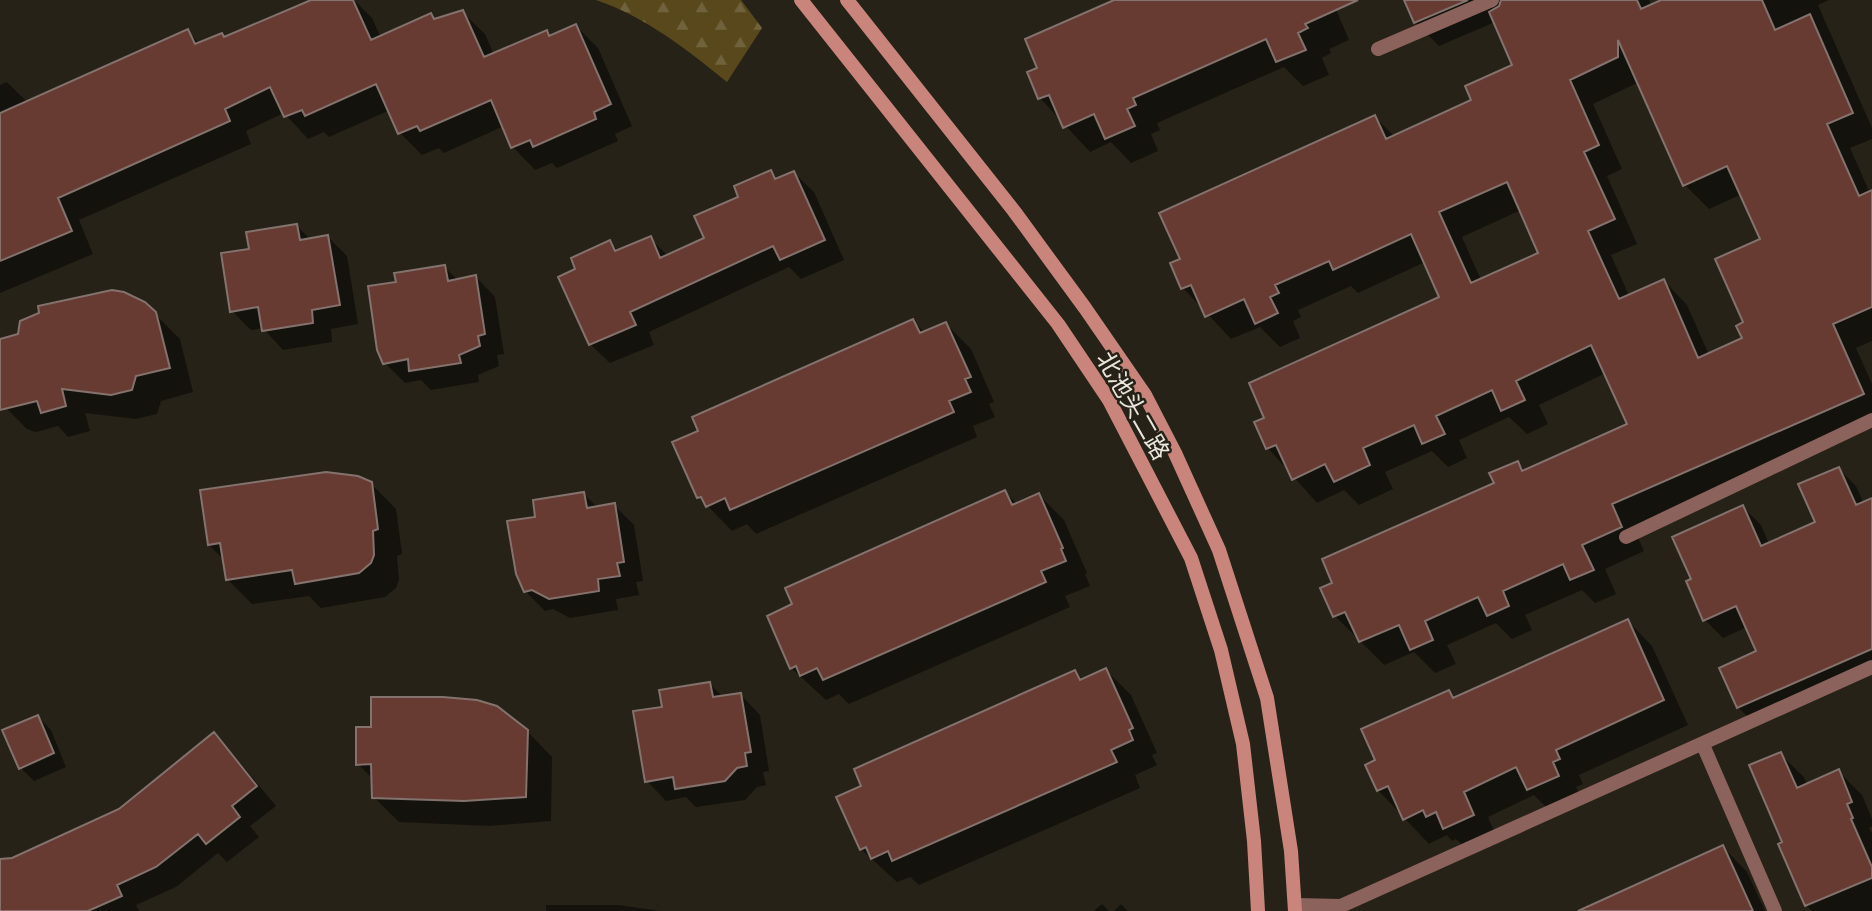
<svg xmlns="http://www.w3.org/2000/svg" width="1872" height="911" font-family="'Golos Text','Noto Sans SC',sans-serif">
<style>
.forest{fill:url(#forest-firs)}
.shadow{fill:#0007;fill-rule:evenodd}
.building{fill:#673b31;stroke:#83726e;stroke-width:2;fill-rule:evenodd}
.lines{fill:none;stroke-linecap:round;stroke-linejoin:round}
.minor{stroke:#8c625c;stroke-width:14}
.secondary{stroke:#c9857c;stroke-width:14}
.labels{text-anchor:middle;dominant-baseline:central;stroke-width:5;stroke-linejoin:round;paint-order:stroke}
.street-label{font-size:24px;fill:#e9e6de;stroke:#272217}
</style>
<defs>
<pattern id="forest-firs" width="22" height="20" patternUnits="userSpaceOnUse" patternTransform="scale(1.75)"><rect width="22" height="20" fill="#58481b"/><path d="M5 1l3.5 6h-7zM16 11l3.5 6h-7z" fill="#70623c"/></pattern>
</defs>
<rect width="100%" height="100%" fill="#272217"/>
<path class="forest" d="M596 0H741L762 28 727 82C688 50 644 16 596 0Z"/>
<path class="shadow" d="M316 0H354L372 18 381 38 431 15 436 21 462 12 485 34 494 55 546 32 551 37 576 26 598 48 632 126 615 134 618 141 557 168 552 163 535 170 513 147 504 126 444 153 439 148 422 155 400 133 390 110 329 137 324 132 308 139 284 113 246 131 251 144 79 220 93 254 0 293V85L7 82 27 102 187 31 200 44 225 38Z
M1118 0H1332L1349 40 1329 49 1331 53 1322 58 1329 75 1303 86 1284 67 1157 123 1160 130 1151 134 1158 151 1131 163 1111 142 1090 152 1040 98 1039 69Z
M1405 0H1649L1651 6 1665 0H1829L1818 5 1872 128V139L1850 148 1870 193 1872 192V341L1856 348 1872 384V425L1634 528 1644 551 1605 569 1616 594 1595 603 1582 590 1525 615 1532 630 1512 639 1496 623 1447 645 1456 664 1435 673 1414 652 1384 665 1335 616 1496 484 1517 463 1526 472 1629 425 1606 373 1539 405 1548 424 1527 434 1509 417 1459 440 1467 458 1448 467 1432 451 1385 472 1393 489 1359 505 1344 490 1317 503 1268 448 1266 418 1441 298 1425 262 1358 293 1351 286 1298 310 1301 317 1293 321 1300 338 1280 347 1260 327 1231 339 1183 288 1182 259 1375 117 1395 137 1473 100 1514 66 1495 22 1439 46 1415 22ZM1639 82 1685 185 1709 209 1742 194 1762 240 1744 339 1709 355 1687 305 1664 281 1629 296 1611 255 1637 244 1607 176 1622 169 1593 104ZM1521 210 1540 254 1481 280 1462 237Z
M771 172 779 180 794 173 814 192 844 260 801 279 789 267 649 332 654 345 610 363 590 344 610 243 619 251 650 238 668 256 707 239 741 198Z
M297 226 311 240 328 237 347 256 358 324 331 329 332 342 283 350 263 328 251 330 232 311 251 250Z
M444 267 458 280 476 277 495 297 504 354 497 355 499 366 478 375 479 382 431 390 421 380 405 383 385 363 398 283ZM416 356 417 359 395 363V360Z
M144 303 180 339 193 392 161 401 157 414 136 419 85 413 90 431 68 437 58 426 36 432 27 429 1 403 0 340Z
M913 321 925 333 946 324 971 349 994 402 989 404 995 417 973 426 977 437 756 534 747 524 732 531 699 497 700 432Z
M1839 469 1856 486 1864 504 1872 500V674L1756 725 1738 707 1758 652 1747 627 1723 638 1705 620 1693 580 1743 507 1761 525 1769 544 1817 523Z
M371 484 396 509 402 554 397 556 399 580 396 588 385 597 321 608 309 596 252 604 227 579 224 560 209 545Z
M1005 492 1017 504 1039 495 1064 520 1087 573 1085 574 1090 586 1065 596 1070 607 849 704 839 694 826 700 791 668Z
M584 494 598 508 614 505 634 525 643 581 636 582 639 595 616 599 618 610 570 618 553 609 545 611 525 591 537 519Z
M1628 621 1652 646 1688 725 1579 775 1583 784 1576 787 1583 801 1553 814 1534 795 1488 817 1498 840 1470 852 1456 839 1452 841 1447 835 1429 844 1378 790 1377 761 1448 692 1455 699Z
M1106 670 1131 695 1157 753 1152 755 1157 765 1135 775 1140 788 919 885 910 877 897 882 861 849 864 787 1075 672 1083 680Z
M710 684 724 698 741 695 760 715 769 771 763 772 766 785 757 787 745 800 696 807 686 797 666 801 647 781 664 708Z
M38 717 51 730 66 767 34 781 21 768Z
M527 731 552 757 551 821 490 826 399 822 374 797 373 779 358 764Z
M214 734 233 754 276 806 250 826 259 837 227 862 218 853 176 887 136 905 139 911H0V861L13 859 119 810Z
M1780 754 1804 777 1807 785 1838 771 1862 795 1872 819V826L1869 828 1872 833V911H1812L1806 905 1785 843Z
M1723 847 1747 872 1765 911H1583Z
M1102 904 1109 911H1094Z
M1121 904 1128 911H1114Z
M546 905H618L661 911H546Z"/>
<path class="building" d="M311 0H353L371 40 431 13 434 19 463 10 484 57 547 30 549 36 576 24 611 104 594 112 596 119 533 147 530 140 511 148 491 100 420 131 417 126 398 134 376 84 305 116 302 110 284 117 270 87 225 109 230 121 58 198 72 231 0 261V113L188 29 195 44 222 33 224 37Z
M1114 0H1358L1305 24 1308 28 1298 33 1306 50 1276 62 1266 39 1133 98 1136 105 1127 109 1135 126 1105 139 1094 114 1063 128 1049 95 1038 99 1027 72 1037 68 1025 39Z
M1404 0H1468L1414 23Z
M1501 0H1637L1641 9 1661 0H1762L1775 30 1810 14 1853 113 1827 124 1859 196 1872 190V307L1833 324 1864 394 1612 504 1622 527 1582 545 1594 570 1570 580 1563 564 1503 591 1509 606 1487 616 1478 597 1425 621 1433 640 1410 650 1399 625 1359 642 1345 612 1333 617 1320 588 1332 583 1322 559 1494 483 1489 473 1518 461 1522 471 1627 424 1591 345 1516 381 1525 400 1501 411 1492 390 1436 416 1445 434 1422 444 1414 425 1363 448 1370 465 1334 482 1325 464 1292 480 1276 445 1266 449 1254 422 1264 418 1249 383 1439 297 1411 234 1333 270 1329 261 1275 285 1279 293 1270 297 1278 313 1255 324 1244 299 1205 317 1191 285 1181 289 1170 263 1180 259 1159 213 1375 115 1386 139 1471 100 1465 86 1512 65 1489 12 1499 6ZM1618 40 1683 186 1727 166 1760 239 1715 259 1743 322 1736 326 1742 338 1698 358 1664 279 1619 299 1588 231 1615 219 1584 152 1599 145 1570 80 1618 57ZM1507 182 1538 253 1471 283 1439 212Z
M771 170 775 179 794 171 825 240 780 260 773 246 630 312 636 325 589 345 558 277 575 269 571 258 610 240 615 251 651 236 660 258 704 238 694 216 738 197 734 186Z
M297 224 300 240 328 235 340 305 312 310 313 323 262 331 258 307 230 312 221 253 249 249 246 232Z
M445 265 448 281 476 275 485 334 478 336 480 346 459 355 461 363 409 371 408 359 383 364 377 350 368 286 396 282 394 273Z
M112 290 124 292 145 302 156 312 170 368 136 376 132 390 111 395 62 389 66 406 41 413 37 401 0 410V339L18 334 20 321 39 313 38 306Z
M913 319 920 333 946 322 971 377 965 379 971 392 949 401 954 412 730 510 725 498 706 507 701 497 697 498 672 442 698 431 692 417Z
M1839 467 1856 505 1872 498V649L1737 708 1719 668 1756 651 1736 606 1703 621 1686 581 1691 579 1672 537 1743 505 1761 546 1815 522 1798 484Z
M326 472 358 476 372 482 378 529 373 531 374 555 371 563 359 573 295 584 292 570 226 580 220 543 208 545 200 490Z
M1005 490 1012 505 1039 493 1063 548 1061 549 1066 561 1041 571 1046 582 823 680 817 668 800 676 796 666 790 669 767 616 792 604 785 588Z
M584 492 587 508 615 503 624 562 617 563 620 576 598 579 599 591 549 599 532 590 524 592 516 574 507 521 535 517 533 500Z
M1628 619 1664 700 1556 750 1560 759 1553 762 1559 776 1527 790 1516 767 1464 792 1474 815 1443 829 1436 812 1426 817 1423 810 1403 820 1388 786 1377 791 1365 765 1375 760 1361 729 1449 690 1453 698Z
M1106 668 1133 728 1129 730 1133 740 1111 750 1117 762 892 861 888 851 871 859 866 847 860 850 836 797 861 786 854 769 1075 670 1080 680Z
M710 682 713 697 741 693 751 752 745 753 747 766 737 768 725 781 675 789 673 777 645 782 633 711 662 707 659 690Z
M371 697H443L477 700 497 706 528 730 526 797 464 801 372 798 371 764 356 765V727H371Z
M38 715 54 753 19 769 2 730Z
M214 732 257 786 232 806 240 817 206 844 198 834 156 867 117 885 122 896 88 911H0V859L12 858 119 809Z
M1781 752 1797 788 1839 769 1852 802 1847 804 1853 818 1851 819 1872 867V878L1805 906 1778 844 1782 842 1749 765Z
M1723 845 1753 911H1578Z"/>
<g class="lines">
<path class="minor" d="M1378 49 1492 0
M1626 537 1872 420
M1703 745 1775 911
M1295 905 1341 906 1872 667"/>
<path class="secondary" d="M801 0 1058 324 1109 400 1191 558 1221 650 1243 744 1254 841 1258 911
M847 0 1014 211 1085 308 1145 395 1175 453 1219 550 1267 698 1291 851 1295 911"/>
</g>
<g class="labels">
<g class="street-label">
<text transform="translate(1134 405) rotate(60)">北池头二路</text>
</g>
</g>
</svg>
